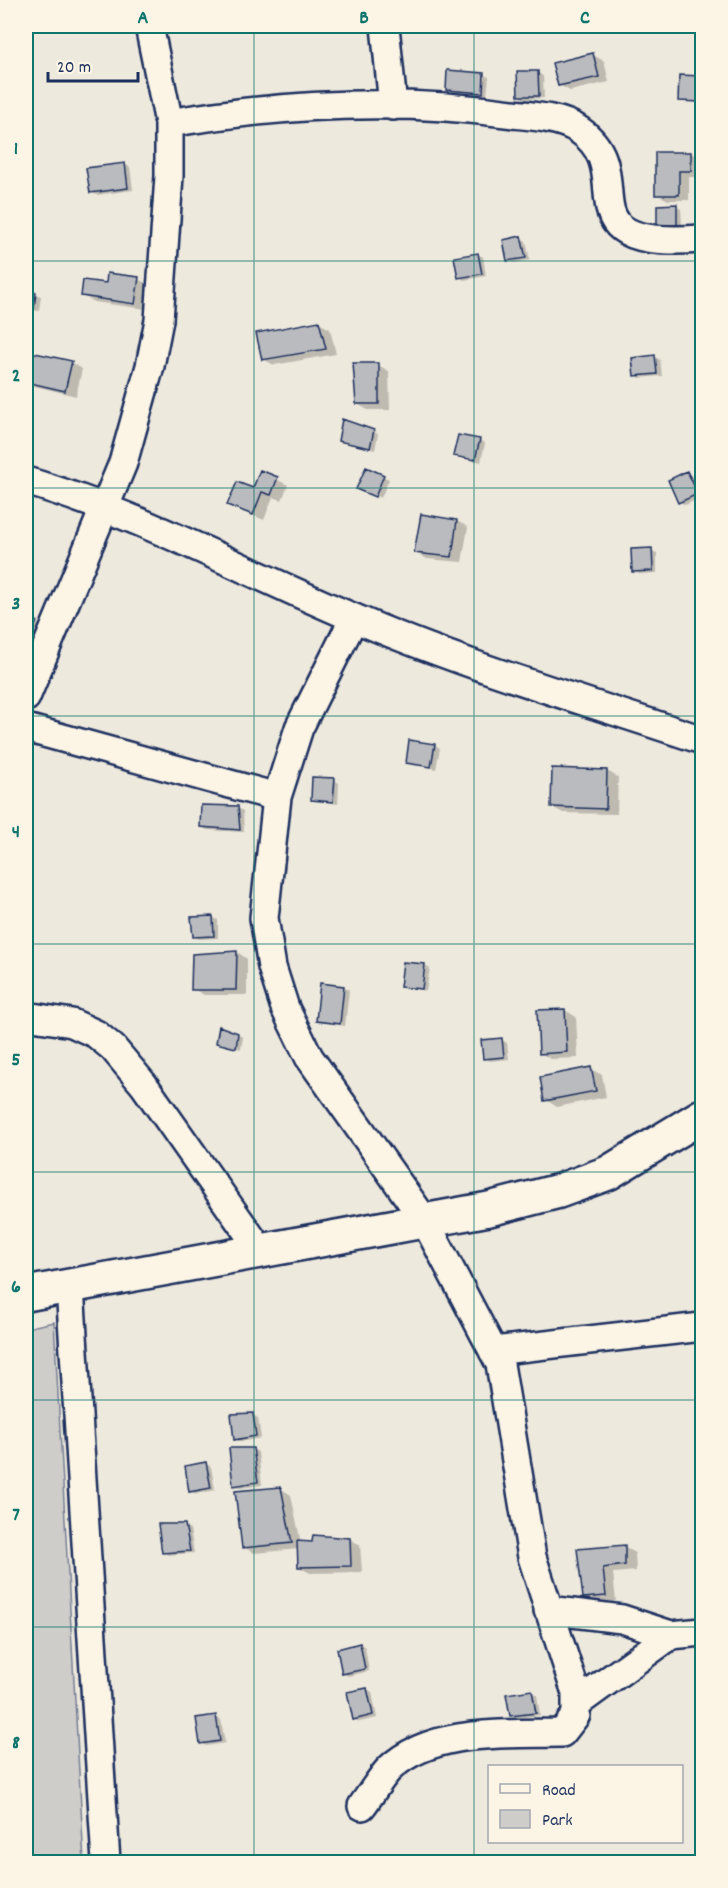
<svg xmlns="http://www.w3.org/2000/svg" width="728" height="1888" font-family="Dekko,sans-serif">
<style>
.green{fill:#cfcdca;stroke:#757e94;stroke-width:1.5}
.shadow{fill:#0003}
.building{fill:#babbbe;stroke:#1b2f5e;stroke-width:1.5}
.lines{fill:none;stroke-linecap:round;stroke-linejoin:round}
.street-casing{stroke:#1b2f5e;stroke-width:32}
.secondary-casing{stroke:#1b2f5e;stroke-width:38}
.street{stroke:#fcf5e5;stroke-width:27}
.secondary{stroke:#fcf5e5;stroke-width:33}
.grid{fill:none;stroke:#0f766e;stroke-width:1.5;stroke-opacity:0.55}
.neatline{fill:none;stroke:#0f766e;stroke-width:2}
.grid-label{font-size:20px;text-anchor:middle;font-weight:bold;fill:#0f766e}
</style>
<rect width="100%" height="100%" fill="#eee9dd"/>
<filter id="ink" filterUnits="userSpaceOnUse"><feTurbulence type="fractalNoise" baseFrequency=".0167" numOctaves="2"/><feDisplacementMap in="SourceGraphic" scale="12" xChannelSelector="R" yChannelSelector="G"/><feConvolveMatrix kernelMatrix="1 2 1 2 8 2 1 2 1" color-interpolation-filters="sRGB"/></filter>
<g filter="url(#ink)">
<path class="green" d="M54 1322 84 1862H26V1328Z"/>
<path class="shadow" d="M593 55 604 61 609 82 570 91 559 85Z
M519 73H538L543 76 544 98 524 99 519 96Z
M484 75 489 77 487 95 452 92 447 89Z
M681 76 702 78V104L679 100Z
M691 153 702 159V177H689V200H668L657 194Z
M124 164 130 167 133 190 96 195 91 192Z
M676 206 681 209 682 227 664 228 659 225Z
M521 238 526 241 530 260 514 263 508 260Z
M477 254 483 257 486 276 464 280 459 277Z
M138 279 149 285 146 309 94 302 83 296Z
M26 292 41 296 39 311 26 309Z
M319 323 330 329 336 354 274 365 263 359Z
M26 353 72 363 82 369 76 396 26 384Z
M655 357 660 360 662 376 640 378 635 375Z
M378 365 389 371 390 410H368L357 404Z
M373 431 378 434 375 450 340 440Z
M479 440 485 443 481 462 454 455Z
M366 469 389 479 381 498 363 491Z
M261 472 288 485 282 500 273 497 264 520 229 505 254 490Z
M687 473 692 476 702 497 685 505 680 502Z
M423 516 457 521 468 527 462 562 427 559 416 553Z
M651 550 657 553V573L639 574 633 571Z
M26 618 41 625 34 643 26 639Z
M435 745 440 748 436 769 408 762Z
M607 771 618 777 617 814 563 813 552 807Z
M334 780 339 783 338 804 312 800Z
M238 808 243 811 244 832 207 830 202 827Z
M212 917 218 920V938L199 939 194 936Z
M237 952 247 959V995H204L193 989Z
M425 965 430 968 426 991 402 987Z
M343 987 349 990 345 1026 318 1021Z
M565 1010 576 1017 578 1058 551 1059 540 1053Z
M237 1034 243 1037 241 1049 217 1042Z
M502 1040 507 1043 509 1059 490 1061 484 1058Z
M591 1069 602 1075 606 1097 557 1107 546 1100Z
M253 1415 258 1418 261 1438 240 1442 235 1439Z
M252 1449 258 1452 262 1485 240 1488 235 1485Z
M206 1464 211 1467 215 1490 196 1494 190 1491Z
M280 1488 291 1495 301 1543 350 1539 360 1545 362 1572 310 1573 299 1567V1549L254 1553 243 1547Z
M184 1526 190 1529 194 1553 168 1555 163 1552Z
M624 1546 635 1553 636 1571 613 1573 616 1601 596 1604 585 1597 578 1550Z
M360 1644 365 1647 369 1671 348 1676 343 1673Z
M367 1689 372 1692 377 1718 359 1722 354 1719Z
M532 1692 537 1695 540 1715 516 1718 511 1715Z
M216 1717 221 1720 225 1743 206 1746 201 1743Z"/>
<path class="building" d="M593 53 599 77 558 86 552 63Z
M447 70 484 73 483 93 446 90Z
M517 71H538L539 96H518Z
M679 75 702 76V102L678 101Z
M655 152H691V171H679V195H655Z
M125 163 128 188 90 193 86 168Z
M677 204V225H657V205Z
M521 236 526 258 507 261 503 240Z
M478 253 482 274 458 278 454 257Z
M107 273 139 277 135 304 81 296 83 280 106 283Z
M26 290 36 292 34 309 26 308Z
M319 321 326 349 262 360 256 333Z
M26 351 72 361 65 391 26 382Z
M655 355 657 374 634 376 632 358Z
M353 363H379V404H356Z
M342 419 374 430 370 448 338 441Z
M458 435 480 439 475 460 453 456Z
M366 467 384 475 375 497 356 489Z
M260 470 278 477 271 495 262 492 253 515 227 505 237 482 253 488Z
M687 471 698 494 678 503 668 480Z
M421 514 457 520 452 557 414 553Z
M652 548 653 571 632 572 631 549Z
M26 616 37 621 28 641 26 640Z
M409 740 435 744 431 767 406 763Z
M552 768 607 770 606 809 551 807Z
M312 777 335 778 333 802 311 800Z
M201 805 238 806 240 830 200 827Z
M213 916 214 936 193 937 191 917Z
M237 951 236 990H191L192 954Z
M403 962 425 964 422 989 400 987Z
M320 983 344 986 340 1024 316 1021Z
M565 1009 567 1052 539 1054 537 1010Z
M219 1026 238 1033 236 1048 216 1043Z
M502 1038 504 1057 483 1059 481 1040Z
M591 1067 596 1091 544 1101 540 1077Z
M253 1413 256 1436 234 1440 231 1414Z
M229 1448H253L258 1482 233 1486Z
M206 1462 211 1488 189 1492 185 1466Z
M281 1487 292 1543 242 1548 235 1491Z
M158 1524H185L190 1551 162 1553Z
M313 1535 350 1538 351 1566 298 1567 297 1541 312 1542Z
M625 1545V1565L603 1568 606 1596 583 1598 577 1549Z
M360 1643 365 1669 342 1674 337 1649Z
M367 1688 373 1715 353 1720 347 1692Z
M532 1690 536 1713 510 1716 506 1694Z
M216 1715 220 1741 200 1744 196 1718Z"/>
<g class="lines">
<defs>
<path id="street" d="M385 26 393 106
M169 123C281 104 400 98 513 114 533 116 562 118 579 130 644 174 554 250 702 239
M26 481C139 514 243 571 352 617 465 666 586 701 702 740
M26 697 123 463 150 366 159 320 169 176V123L149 26
M26 728 277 797 299 728 354 618
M277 797 264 918 272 967 285 1008 309 1057 425 1221 500 1364 532 1557 576 1693V1715L562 1733C509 1734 431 1728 389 1769 379 1780 371 1794 362 1806
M26 1016 72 1023 96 1034 113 1048 144 1085 260 1250
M70 1287 106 1862
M493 1351 702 1327
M548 1610 622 1619 671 1635
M576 1704 671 1635 702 1632"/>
<path id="secondary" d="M26 1294 489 1209 559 1191 608 1173 702 1116"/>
</defs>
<use href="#street" class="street-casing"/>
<use href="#secondary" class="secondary-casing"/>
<use href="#street" class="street"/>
<use href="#secondary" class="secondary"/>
</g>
</g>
<path class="grid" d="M254 26V1862M474 26V1862M26 261H702M26 488H702M26 716H702M26 944H702M26 1172H702M26 1400H702M26 1627H702"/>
<rect width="728" height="1888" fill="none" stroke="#fcf5e5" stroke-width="66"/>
<rect x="488" y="1765" width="195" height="78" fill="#fcf5e5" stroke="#a2a6af" stroke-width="1.5"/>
<rect x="500" y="1784" width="30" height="9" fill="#fcf5e5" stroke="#a2a6af" stroke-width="1.5"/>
<text x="542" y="1795" font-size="18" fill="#1b2f5e">Road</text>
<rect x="500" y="1810" width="30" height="18" fill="#cfcdca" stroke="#a2a6af" stroke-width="1.5"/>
<text x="542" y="1825" font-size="18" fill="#1b2f5e">Park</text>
<path d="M48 72v9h90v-9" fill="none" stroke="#1b2f5e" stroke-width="3"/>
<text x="57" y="72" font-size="18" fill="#1b2f5e" stroke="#fcf5e5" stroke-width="4.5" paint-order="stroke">20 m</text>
<rect x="33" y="33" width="662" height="1822" class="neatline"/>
<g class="grid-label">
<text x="143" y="23">A</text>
<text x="364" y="23">B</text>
<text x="585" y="23">C</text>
<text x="16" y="154">1</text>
<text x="16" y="381">2</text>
<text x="16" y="609">3</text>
<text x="16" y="837">4</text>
<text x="16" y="1065">5</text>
<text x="16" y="1292">6</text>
<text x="16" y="1520">7</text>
<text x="16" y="1748">8</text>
</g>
</svg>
